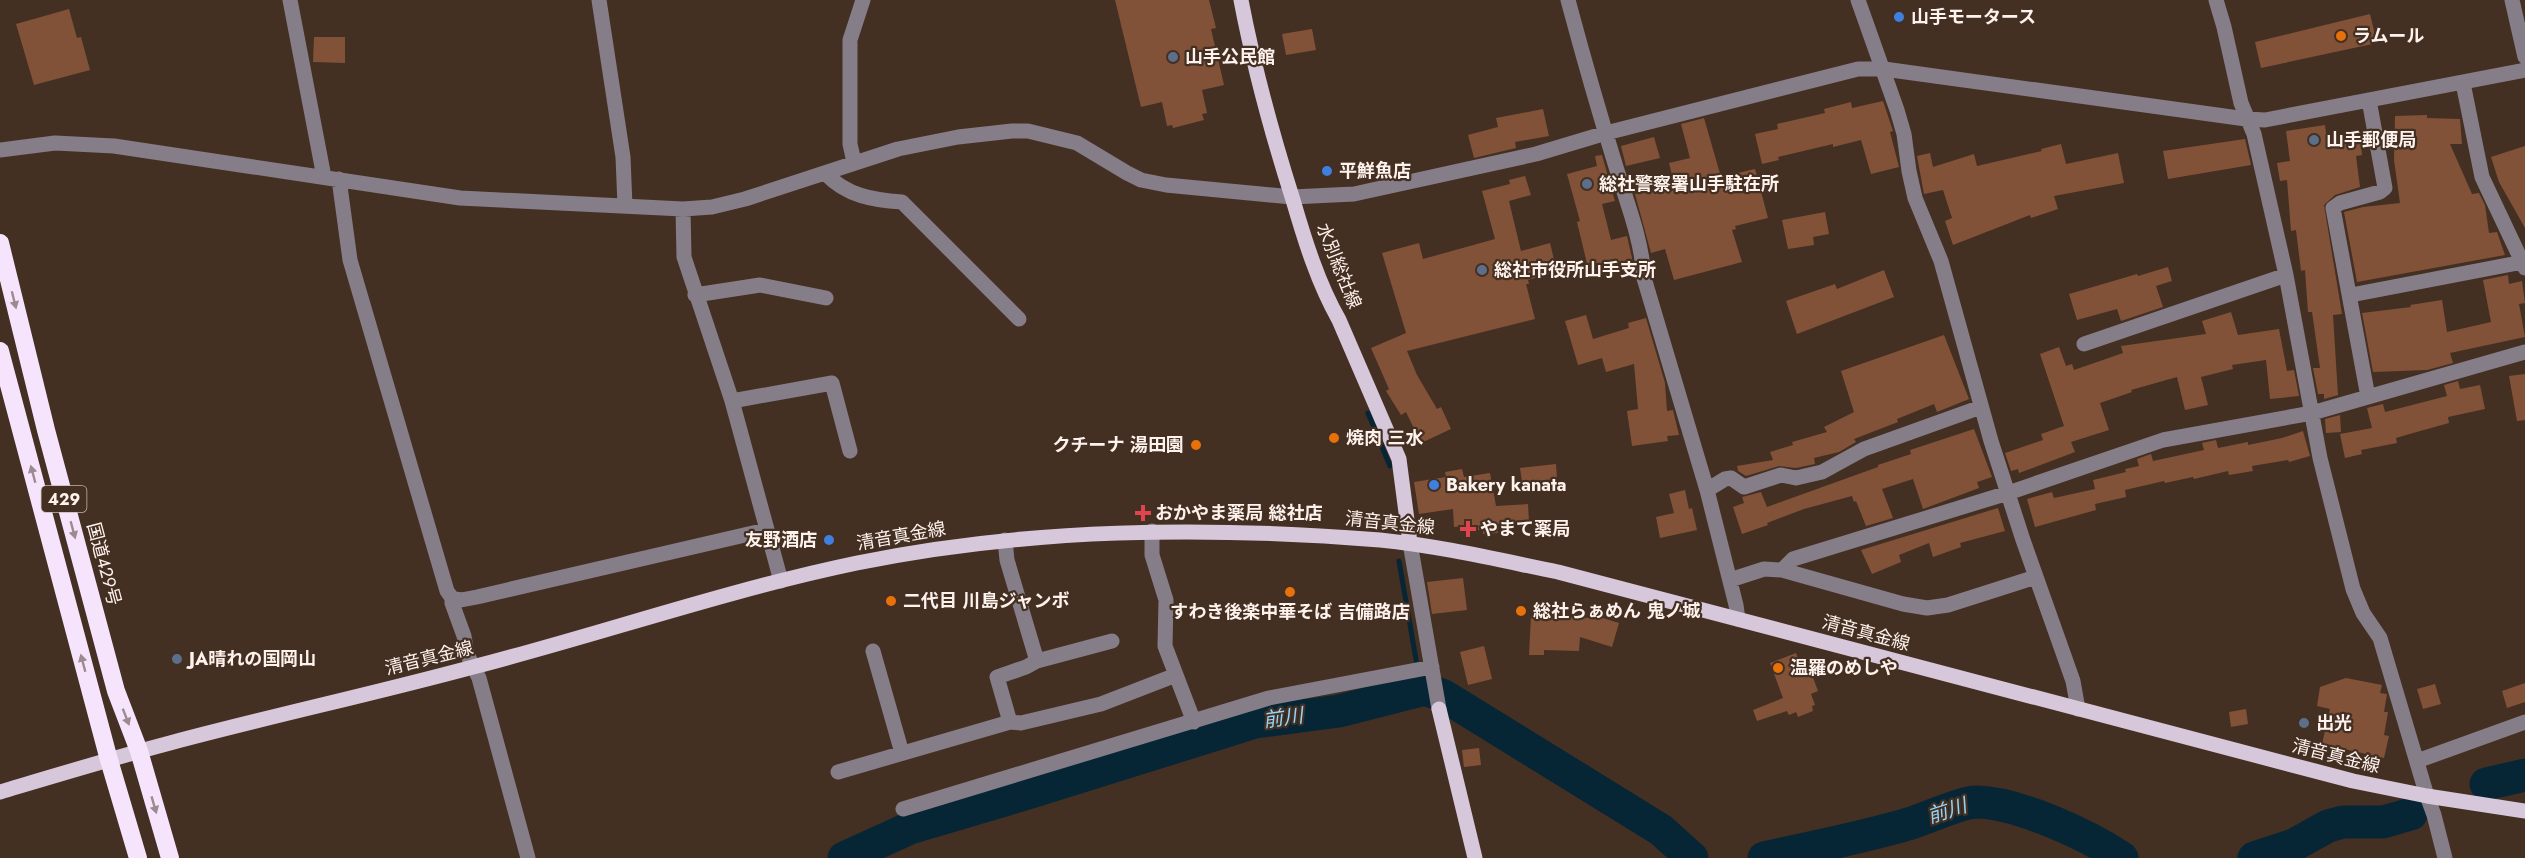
<svg xmlns="http://www.w3.org/2000/svg" width="2525" height="858" font-family="Jost,'Noto Sans JP',sans-serif">
<style>
.lines{fill:none;stroke-linecap:round;stroke-linejoin:round}
.stream{stroke:#072635;stroke-width:5}
.river{stroke:#072635;stroke-width:33}
.building{fill:#825238}
.minor{stroke:#857e88;stroke-width:15}
.major{stroke:#d6c7db;stroke-width:15}
.highway{stroke:#f5e4fc;stroke-width:18}
.oneway{fill:#9c8a90}
.shop-dot{fill:#3f7fe0;stroke:#442f23;stroke-width:2}
.food-dot{fill:#e8710a;stroke:#442f23;stroke-width:2}
.service-dot{fill:#5c6f8a;stroke:#442f23;stroke-width:2}
.health-dot{fill:#e0444e;stroke:#442f23;stroke-width:2}
.labels{text-anchor:middle;dominant-baseline:central;stroke-width:4.5;stroke-linejoin:round;paint-order:stroke}
.shield{fill:#442f23;stroke:#c6b8b0;stroke-width:1.5}
.shield-label{font-size:16px;font-weight:bold;fill:#fef2ec}
.poi-label{font-size:18px;font-weight:bold;fill:#fef2ec;stroke:#442f23;text-anchor:start}
.street-label{font-size:18px;fill:#fef2ec;stroke:#442f23}
.water-label{font-size:20px;font-style:italic;fill:#94d6fa;stroke:#442f23}
</style>
<rect width="100%" height="100%" fill="#442f23"/>
<g class="lines">
<path class="stream" d="M1368 413 1390 466
M1399 561 1419 677 1417 691
M1796 851V858"/>
<path class="river" d="M2486 784 2525 775
M844 858 910 828 1028 793 1255 722 1339 711 1425 689 1444 696 1661 830 1692 858
M1764 858C1812 847 1861 838 1908 824 1925 819 1961 802 1977 802 2019 803 2088 835 2122 858
M2254 858 2294 845 2328 826 2343 822H2383L2411 814"/>
</g>
<path class="building" d="M1115 0H1209L1216 28 1211 29 1224 85 1202 90 1207 113 1202 114 1204 120 1173 128 1172 125 1167 126 1162 102 1141 107Z
M69 9 77 38 81 37 90 70 34 85 16 24Z
M2370 14 2377 43 2261 68 2255 42Z
M1312 29 1316 50 1286 55 1282 34Z
M314 37H345V63L313 62Z
M1883 101 1893 131 1890 132 1899 167 1871 174 1861 140 1833 147V144L1778 157 1779 160 1762 164 1755 134 1778 129 1777 124 1825 113 1824 109 1851 102 1852 108Z
M1543 109 1549 136 1515 142 1516 148 1474 158 1468 135 1498 127 1496 118Z
M2427 115V118L2460 119 2462 144H2450L2472 194 2479 193 2485 205 2489 233 2497 232 2505 255 2357 282 2344 212 2363 207 2400 203 2394 160 2395 116Z
M1704 118 1721 177 1755 169 1768 218 1735 226 1736 229 1732 230 1742 262 1674 280 1665 249 1651 253 1635 194 1674 183 1669 163 1690 158 1681 124Z
M2325 125 2327 142 2360 137 2362 155 2356 156 2360 187 2335 195 2324 205 2342 314 2333 315 2338 395 2324 399V394H2318L2313 368H2320L2312 312H2308L2305 270 2301 271 2296 230 2291 231 2287 180 2280 181 2277 163 2290 161 2286 131Z
M1654 137 1660 158 1626 166 1621 146Z
M2245 139 2251 165 2168 179 2163 151Z
M2061 144 2066 164 2118 153 2124 183 2054 196 2058 209 2031 218 2030 215 1953 245 1945 221 1952 218 1943 190 1924 194 1917 156 1930 153 1933 167 1974 154 1977 166 2042 151 2041 149Z
M2525 146V228L2499 182 2491 157Z
M1602 155 1615 201 1602 204 1611 240 1627 236 1632 258 1631 263 1589 272 1577 222 1580 221 1567 174 1597 166 1595 156Z
M1525 176 1531 195 1509 201 1521 251 1550 243 1557 272 1528 280 1529 284H1526L1535 319 1407 351 1417 375 1437 409 1441 407 1451 429 1421 443 1406 412 1401 415 1386 391 1389 389 1371 348 1406 333 1382 253 1419 243 1423 259 1495 239 1482 191 1510 184 1509 180Z
M1825 212 1829 234 1813 237 1814 245 1788 249 1782 220Z
M2168 267 2172 281 2156 286 2163 307 2121 321 2117 309 2077 320 2069 294 2137 274 2138 276Z
M1884 270 1894 297 1797 334 1786 301 1835 284 1837 289Z
M2508 275 2509 284 2522 281 2525 303 2519 304 2525 337 2450 353 2453 363 2427 370 2373 372 2362 313 2411 307 2410 305 2442 300 2447 332 2491 322 2483 280Z
M2231 312 2238 335 2279 329 2287 371 2294 370 2299 396 2270 399 2266 360 2232 365 2233 369 2201 377 2208 405 2185 410 2177 377 2131 390 2132 392 2100 403 2109 430 2071 442 2075 452 2019 473 2018 469 2011 471 2005 453 2043 440 2041 434 2064 426 2040 354 2059 347 2066 366 2072 364 2074 370 2123 353 2121 346 2206 334 2202 321Z
M1586 315 1593 339 1629 328 1628 323 1646 318 1665 383 1667 411 1673 410 1679 435 1667 436 1668 441 1632 446 1627 411 1638 409 1634 364 1606 372 1602 358 1578 365 1565 321Z
M1944 335 1969 399 1937 412 1934 404 1897 419 1898 422 1854 439 1856 442 1839 452 1814 458 1815 464 1796 468 1779 466 1746 476 1738 471 1737 466 1773 460 1770 452 1793 445 1792 442 1827 432 1824 427 1854 412 1841 371Z
M2525 374V420L2517 421 2509 376Z
M2458 381 2460 389 2480 385 2485 409 2448 417 2449 423 2413 433 2396 438 2397 443 2361 450 2362 454 2345 458 2340 434 2372 428 2367 408 2383 404 2385 412 2447 396 2444 385Z
M2340 415 2341 432 2326 433 2325 419Z
M1974 429 1992 477 1977 482 1979 488 1923 509 1913 479 1882 489 1893 518 1866 526 1856 501 1854 502 1852 496 1804 509 1767 523 1768 525 1742 534 1733 507 1744 503 1742 497 1761 492 1767 507 1878 467V465L1911 454 1910 450Z
M2303 431 2310 456 2289 462 2288 460 2252 466 2253 471 2229 475 2228 471 2194 479 2193 477 2165 483 2164 481 2125 490 2126 497 2095 504 2096 510 2035 527 2027 499 2052 492 2054 498 2095 489 2093 480 2126 472 2125 469 2139 466 2137 459 2151 454 2153 461 2204 450 2202 443 2216 440 2218 448 2248 442V445L2282 438Z
M1556 464 1557 479 1522 482 1520 468Z
M1462 469 1464 477 1490 473 1496 506 1528 504 1529 522 1497 524 1498 533 1483 534V530H1466V526L1454 527 1453 509 1419 514 1414 482 1446 477 1445 472Z
M1685 490 1689 509 1692 508 1697 530 1660 538 1656 517 1674 513 1669 494Z
M1998 508 2005 531 1960 543 1961 547 1933 557 1929 543 1899 555 1901 562 1872 574 1861 550Z
M1463 578 1467 610 1432 614 1427 582Z
M1548 610 1565 611V617L1592 618 1593 615 1619 623 1612 647 1580 637 1579 651 1544 650V655H1529L1531 616H1548Z
M1484 646 1492 679 1468 685 1460 652Z
M1796 653 1802 670 1809 667 1818 691 1811 694 1815 705 1812 706 1813 711 1798 717 1796 712 1789 715 1787 711 1757 721 1753 710 1783 698 1770 663Z
M2346 678 2382 685 2380 693 2387 694 2384 712H2388L2384 735 2389 736 2384 758 2322 744 2330 709 2317 706 2320 687Z
M2525 683V702L2507 708 2502 691Z
M2435 684 2441 704 2423 709 2417 689Z
M2246 709 2248 724 2231 727 2229 712Z
M1479 748 1481 765 1464 767 1462 750Z"/>
<g class="lines">
<path class="minor" d="M290 0 324 177
M599 0 623 157 625 206
M1568 0C1583 56 1599 112 1616 167 1627 203 1642 240 1644 278L1707 490 1736 605 1738 619
M1858 0 1897 110 1904 134 1909 171 1915 198 1941 261 1991 441 2023 540 2073 681 2078 709
M2216 0 2224 27 2241 103 2254 134 2286 275 2320 458 2353 589 2363 613 2380 638 2427 796 2434 815 2445 858
M2512 0 2525 57
M2463 83 2482 177 2525 268
M0 150 55 143 114 146 460 198 683 209 712 207 745 199 898 149 958 137 1012 131H1028L1077 143 1127 173 1141 180 1166 185 1292 197 1354 194 1536 154 1606 133 1858 69H1884L2246 119 2265 120 2525 70
M854 162 850 144V40L863 0
M826 174C847 196 873 200 902 202L1019 319
M339 179 350 260 447 591 452 598V603L464 636 467 654 479 678 528 858
M683 209 684 257 732 401 781 581
M695 295 760 285 826 298
M2351 295 2523 262
M2084 344 2286 275
M2368 397 2333 208 2340 203 2380 192 2385 188 2369 100
M732 401 832 383 850 451
M1707 490 1725 479 1731 478 1744 487 1781 475 1796 478 1822 472 1864 449 1981 407
M1005 540 1007 560 1037 661 1026 667 997 677 1010 722
M1410 543 1439 709
M1782 570 1903 604 1927 608 1948 605 2036 577
M1730 580 1764 569 1782 570 1793 559 2008 493 2163 440 2312 413 2525 352
M452 598 461 600 477 597 766 530
M873 651 902 753
M1037 661 1112 641
M1176 675 1194 722
M2417 761 2525 722
M838 772 1010 722 1021 723 1101 704 1176 675 1165 646 1166 600 1152 555V531
M903 809 1269 698 1432 667"/>
<path class="major" d="M1241 0C1254 68 1272 134 1293 200 1305 241 1318 283 1339 320L1399 459 1410 543
M1439 709 1475 858
M0 792C57 775 113 758 170 743 271 716 373 694 473 667 601 634 727 590 857 563 1029 528 1205 526 1380 540 1440 546 1499 560 1558 572L2353 781 2427 796 2525 811"/>
<path class="highway" d="M0 243 46 430 116 691 139 751 170 858
M0 351 109 760 138 858"/>
</g>
<defs><path id="oneway-solid" d="M-6-.8H1V-3.2L6.5 0L1 3.2V.8H-6Z" transform="scale(1.5)"/></defs>
<g class="oneway">
<use href="#oneway-solid" transform="translate(14 300) rotate(76)"/>
<use href="#oneway-solid" transform="translate(33 474) rotate(-105)"/>
<use href="#oneway-solid" transform="translate(73 530) rotate(75)"/>
<use href="#oneway-solid" transform="translate(83 663) rotate(-105)"/>
<use href="#oneway-solid" transform="translate(126 717) rotate(69)"/>
<use href="#oneway-solid" transform="translate(154 805) rotate(74)"/>
</g>
<g class="shop-dot">
<circle cx="1899" cy="17" r="6"/>
<circle cx="1327" cy="171" r="6"/>
<circle cx="1434" cy="485" r="6"/>
<circle cx="829" cy="540" r="6"/>
</g>
<g class="food-dot">
<circle cx="2341" cy="36" r="6"/>
<circle cx="1334" cy="438" r="6"/>
<circle cx="1196" cy="445" r="6"/>
<circle cx="1290" cy="592" r="6"/>
<circle cx="891" cy="601" r="6"/>
<circle cx="1521" cy="611" r="6"/>
<circle cx="1778" cy="668" r="6"/>
</g>
<g class="service-dot">
<circle cx="1173" cy="57" r="6"/>
<circle cx="2314" cy="140" r="6"/>
<circle cx="1587" cy="184" r="6"/>
<circle cx="1482" cy="270" r="6"/>
<circle cx="177" cy="659" r="6"/>
<circle cx="2304" cy="723" r="6"/>
</g>
<g class="health-dot">
<path d="M1140 504h6v6h6v6h-6v6h-6v-6h-6v-6h6z"/>
<path d="M1465 520h6v6h6v6h-6v6h-6v-6h-6v-6h6z"/>
</g>
<g class="labels">
<rect class="shield" x="41.5" y="486" width="45" height="26" rx="4.5"/>
<g class="shield-label">
<text x="64" y="499">429</text>
</g>
<g class="poi-label">
<text x="1911" y="17">山手モータース</text>
<text x="2353" y="36">ラムール</text>
<text x="1185" y="57">山手公民館</text>
<text x="2326" y="140">山手郵便局</text>
<text x="1339" y="171">平鮮魚店</text>
<text x="1599" y="184">総社警察署山手駐在所</text>
<text x="1494" y="270">総社市役所山手支所</text>
<text x="1346" y="438">焼肉 三水</text>
<text x="1184" y="445" text-anchor="end">クチーナ 湯田園</text>
<text x="1446" y="485">Bakery kanata</text>
<text x="1155" y="513">おかやま薬局 総社店</text>
<text x="1480" y="529">やまて薬局</text>
<text x="817" y="540" text-anchor="end">友野酒店</text>
<text x="903" y="601">二代目 川島ジャンボ</text>
<text x="1533" y="611">総社らぁめん 鬼ノ城</text>
<text x="1290" y="612" text-anchor="middle">すわき後楽中華そば 吉備路店</text>
<text x="189" y="659">JA晴れの国岡山</text>
<text x="1790" y="668">温羅のめしや</text>
<text x="2316" y="723">出光</text>
</g>
<g class="street-label">
<text transform="translate(1339 266) rotate(68)">水別総社線</text>
<text transform="translate(1390 523) rotate(6)">清音真金線</text>
<text transform="translate(901 536) rotate(-10)">清音真金線</text>
<text transform="translate(104 564) rotate(75)">国道429号</text>
<text transform="translate(1866 633) rotate(15)">清音真金線</text>
<text transform="translate(429 658) rotate(-14)">清音真金線</text>
<text transform="translate(2336 756) rotate(14)">清音真金線</text>
</g>
<g class="water-label">
<text transform="translate(1283 718) rotate(-8)">前川</text>
<text transform="translate(1947 811) rotate(-18)">前川</text>
</g>
</g>
</svg>
